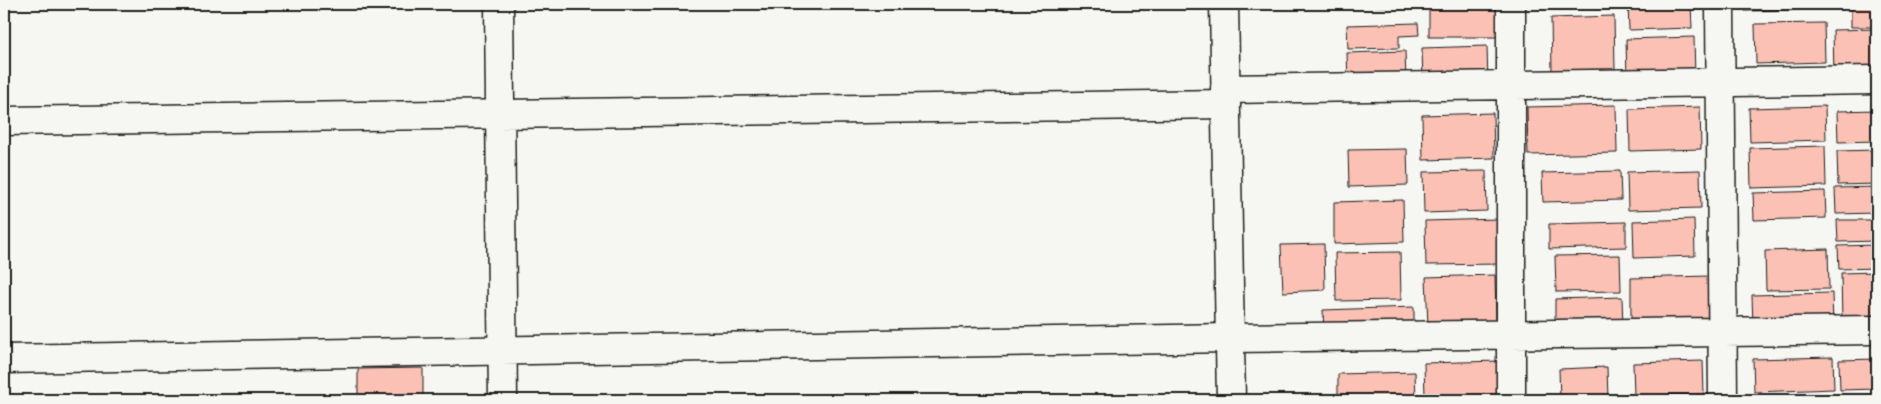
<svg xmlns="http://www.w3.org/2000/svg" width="1881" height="404" font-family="Pangolin,sans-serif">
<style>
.building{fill:#fbc1b4;stroke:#1c1c1c}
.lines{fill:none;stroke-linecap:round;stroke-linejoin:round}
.minor-casing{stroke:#1c1c1c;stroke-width:31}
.tertiary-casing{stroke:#1c1c1c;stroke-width:31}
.minor{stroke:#f6f6f2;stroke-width:28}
.tertiary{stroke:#f6f6f2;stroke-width:28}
</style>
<rect width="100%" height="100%" fill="#f6f6f2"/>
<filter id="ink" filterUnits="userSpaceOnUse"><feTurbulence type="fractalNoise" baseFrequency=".02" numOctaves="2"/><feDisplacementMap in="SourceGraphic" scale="10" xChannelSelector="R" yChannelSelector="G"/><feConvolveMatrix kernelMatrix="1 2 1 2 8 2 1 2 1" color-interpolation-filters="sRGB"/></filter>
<g filter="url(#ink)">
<path class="building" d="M1336 4H1400V7Z
M1429 4H1499V37H1429Z
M1550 4H1616V8L1550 9Z
M1628 4H1691L1692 28 1629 30Z
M1745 4H1823V9L1745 11Z
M1851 4H1877V27H1851Z
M1614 16 1615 70 1552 71 1551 18Z
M1418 23 1419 35 1399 36V48L1348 49 1347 25Z
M1824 23 1825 62 1756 64 1755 24Z
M1877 29V74L1834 75 1833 30Z
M1694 37 1695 78 1627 79 1626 39Z
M1487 46 1488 82 1423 83 1422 48Z
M1405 51 1406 80 1348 82 1347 53Z
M1616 105 1617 153 1528 155 1527 107Z
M1825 106 1826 140 1750 142 1749 108Z
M1700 107 1701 149 1630 151 1629 109Z
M1877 110V141L1838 142 1837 111Z
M1493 113 1494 158 1423 160 1422 115Z
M1825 146 1826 186 1751 188 1750 148Z
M1407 149 1408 185 1349 187 1348 150Z
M1877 150V184L1838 185 1837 151Z
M1700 170 1701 208 1628 210 1627 172Z
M1486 171 1487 211 1424 213 1423 172Z
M1620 171 1621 200 1543 202 1542 173Z
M1877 187V213L1836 214 1835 188Z
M1825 191 1826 218 1754 220 1753 193Z
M1403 200 1404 242 1334 244V202Z
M1500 219 1501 264 1426 265 1425 221Z
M1694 219 1695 256 1634 258 1633 221Z
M1837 220H1877V241L1838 242Z
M1626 222V247L1549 249V224Z
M1324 244 1325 290 1283 292 1281 245Z
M1877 245V268L1839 269 1838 246Z
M1828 249 1829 289 1766 290 1765 251Z
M1400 252 1401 300 1336 301 1335 253Z
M1620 255 1621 291 1556 292 1555 256Z
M1877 272V322L1842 323 1841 273Z
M1495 275 1496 324 1428 326 1426 277Z
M1710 276 1711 322 1631 324V278Z
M1832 293 1833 325 1753 327 1752 295Z
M1622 297 1623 328 1555 330V299Z
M1414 307V331L1324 334 1323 310Z
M1833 357 1834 389 1754 392 1753 359Z
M1877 359V389L1840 390 1839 360Z
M1500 361 1501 394 1425 396 1424 363Z
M1703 361 1704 394 1634 396 1633 363Z
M1607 367 1608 400H1560L1559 369Z
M423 368V400H358V369Z
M1415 372 1416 400H1338V374Z
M1877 395V400H1839V396Z
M1833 396V400H1753V398Z
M356 397V400H294V398Z"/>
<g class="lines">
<defs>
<path id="minor" d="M499 4 503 400
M1511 4V400
M1720 4 1723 400
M1225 89 1877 80
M4 121 1226 104
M4 359 1230 338 1877 330"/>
<path id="tertiary" d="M1224 4 1231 400"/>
</defs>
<use href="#minor" class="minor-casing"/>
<use href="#tertiary" class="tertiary-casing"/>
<use href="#minor" class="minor"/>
<use href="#tertiary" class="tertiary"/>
</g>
</g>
<rect width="1881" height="404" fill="none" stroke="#f6f6f2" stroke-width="20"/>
<rect x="10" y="10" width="1861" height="384" fill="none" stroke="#1c1c1c" stroke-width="2" filter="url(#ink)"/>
</svg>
